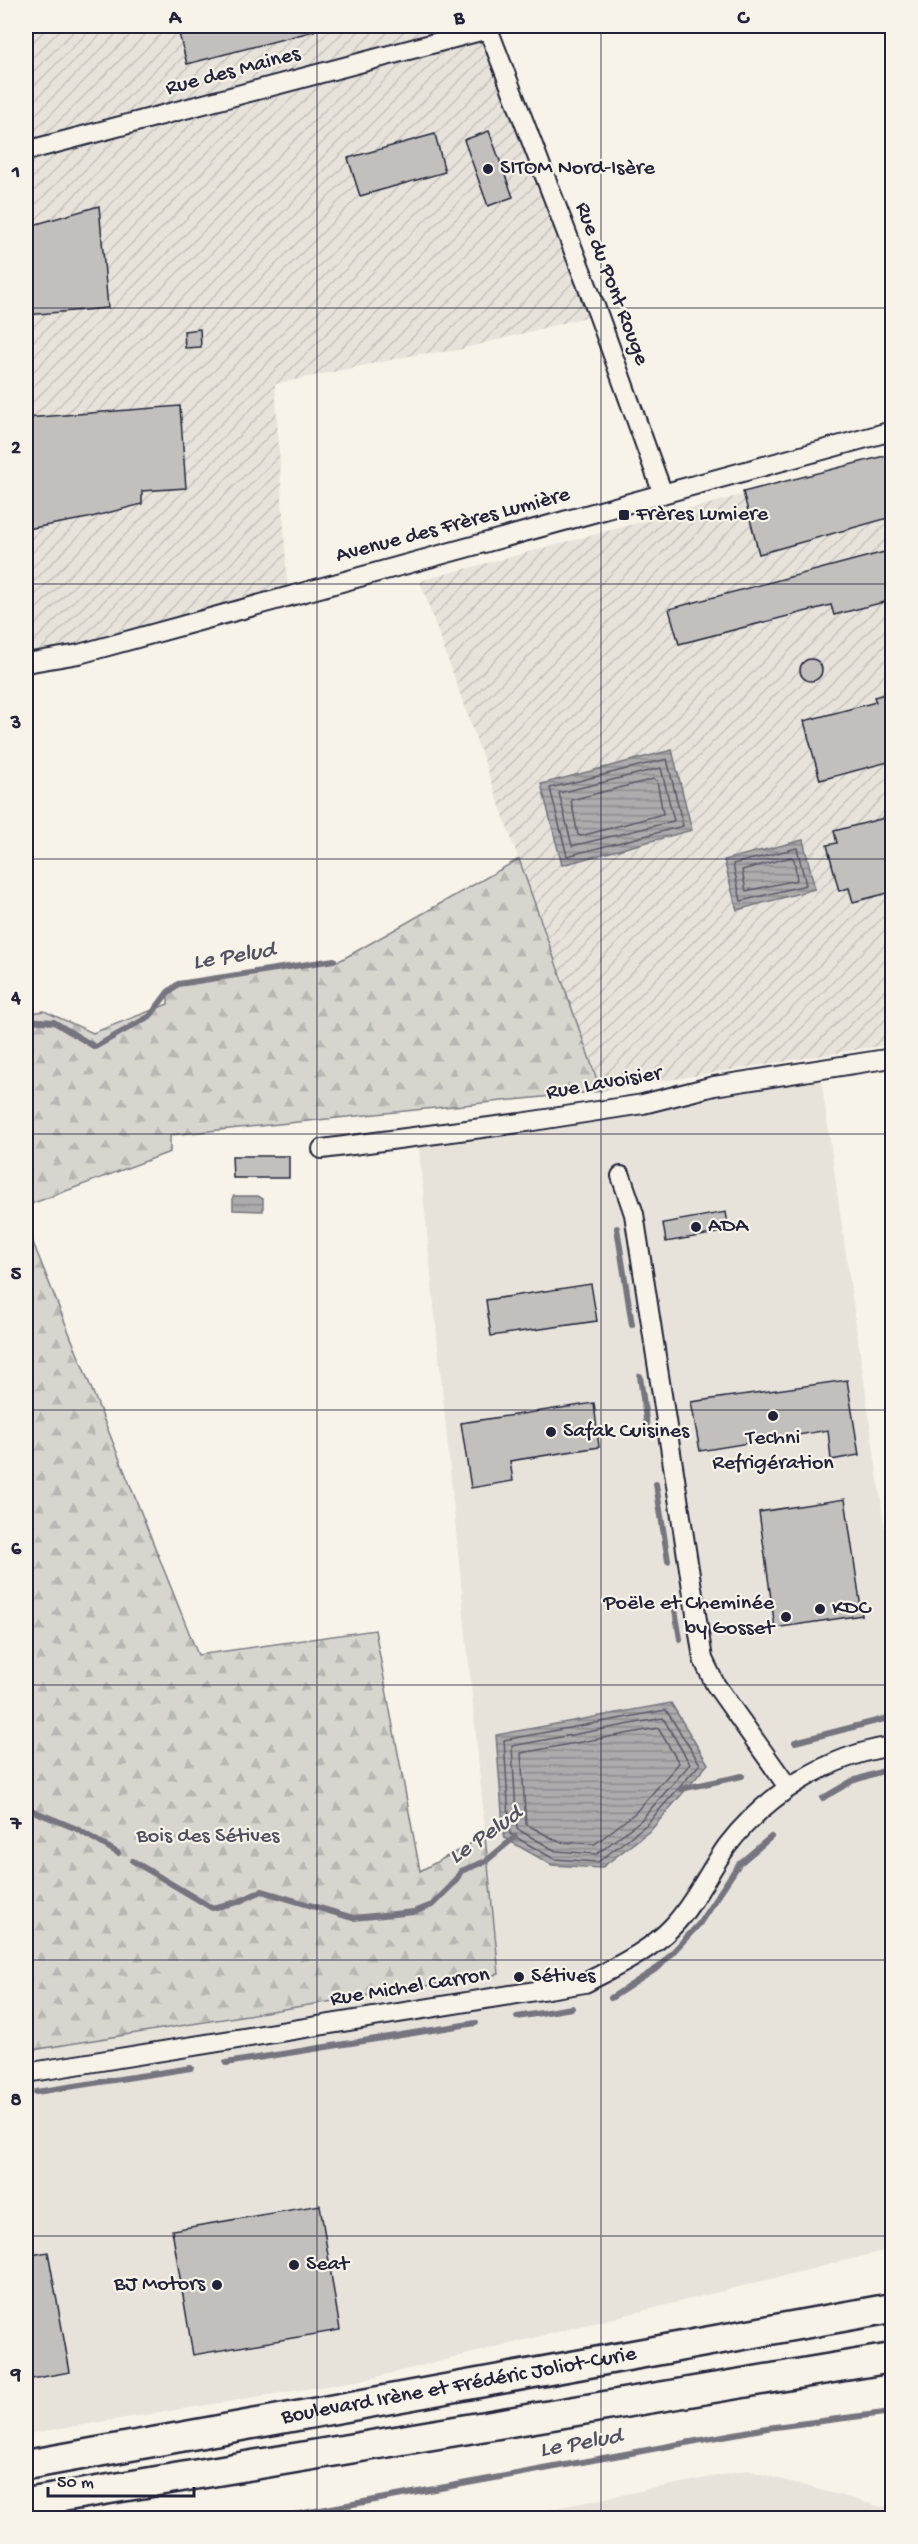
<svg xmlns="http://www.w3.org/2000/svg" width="918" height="2544" font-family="'Gochi Hand',sans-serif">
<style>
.built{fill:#e7e3db}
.industrial{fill:url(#industrial-furrows)}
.forest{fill:url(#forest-firs);stroke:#7d7c85;stroke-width:1.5}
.water{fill:url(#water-rules);stroke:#76747f;stroke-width:1.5}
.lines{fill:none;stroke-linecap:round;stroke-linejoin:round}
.shore{stroke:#5a5969;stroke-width:1.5}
.stream{stroke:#76747f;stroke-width:6}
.building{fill:#c2bfbd;stroke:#22223b;stroke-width:1.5}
.minor-casing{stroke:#22223b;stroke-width:22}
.primary-casing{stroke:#22223b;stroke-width:33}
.minor{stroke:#f7f3e8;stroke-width:18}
.primary{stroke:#f7f3e8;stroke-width:28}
.grid{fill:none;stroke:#22223b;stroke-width:1.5;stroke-opacity:0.55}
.poi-dot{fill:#22223b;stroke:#f7f3e8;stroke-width:2}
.labels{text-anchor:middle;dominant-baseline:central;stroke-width:4.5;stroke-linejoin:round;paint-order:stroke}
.street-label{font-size:22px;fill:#22223b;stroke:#f7f3e8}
.poi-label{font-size:22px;fill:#22223b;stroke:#f7f3e8;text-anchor:start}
.park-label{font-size:22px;fill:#504f60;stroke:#f7f3e8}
.water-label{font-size:24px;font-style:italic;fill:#535263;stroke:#f7f3e8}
.neatline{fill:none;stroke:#22223b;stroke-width:2}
.grid-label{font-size:20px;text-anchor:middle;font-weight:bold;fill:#22223b}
</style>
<defs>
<pattern id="industrial-furrows" width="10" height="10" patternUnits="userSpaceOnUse" patternTransform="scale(1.5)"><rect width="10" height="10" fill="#e7e3db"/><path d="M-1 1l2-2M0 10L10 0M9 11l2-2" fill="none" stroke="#c6c2bd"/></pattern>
<pattern id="forest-firs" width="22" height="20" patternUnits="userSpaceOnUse" patternTransform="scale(1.5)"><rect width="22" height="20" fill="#d8d5cf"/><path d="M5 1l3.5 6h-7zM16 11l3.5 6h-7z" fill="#b9b7b3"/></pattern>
<pattern id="water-rules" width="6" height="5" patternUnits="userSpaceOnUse" patternTransform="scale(1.5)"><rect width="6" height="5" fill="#aeabad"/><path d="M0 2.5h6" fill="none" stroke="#8d8b8e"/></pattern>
</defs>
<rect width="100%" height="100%" fill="#f7f3e8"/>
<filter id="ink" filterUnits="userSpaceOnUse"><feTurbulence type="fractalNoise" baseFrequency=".0167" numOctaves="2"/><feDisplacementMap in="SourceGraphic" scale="12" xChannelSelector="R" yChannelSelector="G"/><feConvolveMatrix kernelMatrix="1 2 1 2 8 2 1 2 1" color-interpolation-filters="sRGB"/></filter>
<g filter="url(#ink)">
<path class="built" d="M820 1071 892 1579V2249L368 2379 26 2434V2051L499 1974 418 1140Z
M747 2470 882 2507 892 2504V2518H505Z"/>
<path class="industrial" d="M26 26H487L598 314 454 351 419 354 275 384 288 596 26 663Z
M892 455V1044L601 1091 420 581Z"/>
<path class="forest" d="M519 859 601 1091 170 1135V1152L26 1206V1014L44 1011 93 1033 168 1004V996L180 985 341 960Z
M26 1225 198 1655 375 1630 420 1871 485 1836 499 1974 26 2051Z"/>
<path class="water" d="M672 750 692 830 562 865 541 784Z
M803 840 815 889 737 910 724 860Z
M233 1196H258L263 1199V1211L233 1210Z
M671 1703 708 1764 651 1830 601 1868 552 1865 504 1838 496 1735Z"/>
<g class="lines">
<path class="shore" d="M667 759 683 826 567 856 550 788Z
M661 768 674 821 572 846 559 793Z
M654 779 657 781 663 814 581 836 578 835 571 800Z
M797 848 806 885 741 901 733 864Z
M791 857 794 859 797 880 746 891 742 870Z
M666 1710 700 1764 646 1825 598 1862 554 1859 510 1834 504 1740Z
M663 1718 690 1764 641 1820 597 1854 556 1851 517 1829 512 1746Z
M658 1728 679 1763 635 1813 595 1844 559 1842 526 1824 521 1753Z"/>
<path class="stream" d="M26 1020 54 1022 95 1047 150 1016 168 992 178 984 334 960
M617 1228 632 1325
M640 1376 648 1434
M656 1484 668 1561
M675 1610 680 1639
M795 1742 892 1717
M681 1789 742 1776
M823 1798 852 1781 892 1768
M26 1808 77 1829 118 1853
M133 1861 212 1908 238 1902 262 1891 353 1918 414 1912 432 1905 455 1882 461 1871 486 1861 515 1837
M611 1998 659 1967 699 1924 739 1864 771 1837
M517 2017 572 2008
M226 2063 476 2023
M36 2092 191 2068
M277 2518 767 2428 892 2412"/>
</g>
<path class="building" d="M177 26H313L314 31 187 64Z
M489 131 513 197 488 206 464 140Z
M435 134 445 172 360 196 348 158Z
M99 206 108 308 26 315V227Z
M200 329 201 347 185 348 184 331Z
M180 406 186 488 142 491V504L88 518 27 529 26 418Z
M892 454V517L759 554 743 492Z
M892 550V600L834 615 831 605 679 644 669 609Z
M800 670a11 11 0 1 1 22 0a11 11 0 1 1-22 0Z
M892 692V761L820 780 804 721 876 702 874 697Z
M892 816V892L853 902 849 888 839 891 827 845 837 843 834 831Z
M232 1156H289V1178H233Z
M726 1212 729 1231 666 1242 663 1223Z
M591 1284 597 1321 491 1336 486 1300Z
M847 1380 859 1455 831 1460 828 1430 700 1451 691 1402Z
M594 1403 599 1447 510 1461 513 1481 471 1488 461 1423Z
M845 1499 862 1615 775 1628 759 1512Z
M320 2205 340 2330 193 2355 172 2230Z
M48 2252 70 2372 26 2380V2256Z"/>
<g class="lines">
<defs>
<path id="minor" d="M487 26 598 314 663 494
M26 151 488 29
M26 663 79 654 892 431
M322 1149 520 1123 643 1104 714 1086 892 1058
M621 1176 634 1214 703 1659 715 1684 788 1787
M26 2073 585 1983C615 1967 649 1952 673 1926 694 1904 709 1871 727 1846 767 1794 828 1756 892 1746"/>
<g id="primary">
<path id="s1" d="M26 2465 892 2308"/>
<path d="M26 2503 892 2358"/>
</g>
</defs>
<use href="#minor" class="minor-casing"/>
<use href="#primary" class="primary-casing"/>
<use href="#minor" class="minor"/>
<use href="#primary" class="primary"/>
</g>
</g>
<path class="grid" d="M317 26V2518M601 26V2518M26 308H892M26 584H892M26 859H892M26 1134H892M26 1410H892M26 1685H892M26 1960H892M26 2236H892"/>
<g class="poi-dot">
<circle cx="488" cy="169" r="6"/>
<rect x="618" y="509" width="12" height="12" rx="3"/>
<circle cx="696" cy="1227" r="6"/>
<circle cx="773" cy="1416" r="6"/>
<circle cx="551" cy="1432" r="6"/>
<circle cx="820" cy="1609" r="6"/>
<circle cx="786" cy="1617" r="6"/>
<circle cx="519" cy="1977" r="6"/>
<circle cx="294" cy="2265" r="6"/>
<circle cx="217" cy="2285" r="6"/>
</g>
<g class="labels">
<g class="street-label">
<text transform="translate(233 72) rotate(-15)">Rue des Maines</text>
<text transform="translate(611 284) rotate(69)">Rue du Pont Rouge</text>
<text transform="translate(453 526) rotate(-15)">Avenue des Frères Lumière</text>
<text transform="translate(604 1084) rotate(-10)">Rue Lavoisier</text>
<text transform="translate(410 1988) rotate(-9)">Rue Michel Carron</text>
<text stroke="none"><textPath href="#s1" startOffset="440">Boulevard Irène et Frédéric Joliot-Curie</textPath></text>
</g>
<g class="poi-label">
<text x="500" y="169">SITOM Nord-Isère</text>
<text x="636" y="515">Frères Lumiere</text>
<text x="708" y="1227">ADA</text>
<text x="563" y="1432">Safak Cuisines</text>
<text x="773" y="1439" text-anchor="middle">Techni<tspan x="773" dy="25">Refrigération</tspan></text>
<text x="774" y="1604" text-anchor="end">Poële et Cheminée<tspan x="774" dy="25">by Gosset</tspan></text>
<text x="832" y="1609">KDC</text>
<text x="531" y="1977">Sétives</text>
<text x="306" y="2265">Seat</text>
<text x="205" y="2285" text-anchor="end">BJ Motors</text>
</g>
<g class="park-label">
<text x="208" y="1837">Bois des Sétives</text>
</g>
<g class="water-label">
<text transform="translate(234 957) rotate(-9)">Le Pelud</text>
<text transform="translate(486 1836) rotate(-35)">Le Pelud</text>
<text transform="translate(581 2444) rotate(-10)">Le Pelud</text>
</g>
</g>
<rect width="918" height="2544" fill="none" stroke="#f7f3e8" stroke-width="66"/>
<path d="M48 2487v9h146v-9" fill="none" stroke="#22223b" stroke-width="3"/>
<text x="57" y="2487" font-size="18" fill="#22223b" stroke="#f7f3e8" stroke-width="4.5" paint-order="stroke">50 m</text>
<rect x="33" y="33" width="852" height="2478" class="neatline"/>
<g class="grid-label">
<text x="175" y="23">A</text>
<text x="459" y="23">B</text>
<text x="743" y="23">C</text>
<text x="16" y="177">1</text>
<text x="16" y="453">2</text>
<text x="16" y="728">3</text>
<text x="16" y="1003">4</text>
<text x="16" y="1279">5</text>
<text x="16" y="1554">6</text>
<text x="16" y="1829">7</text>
<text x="16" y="2105">8</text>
<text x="16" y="2380">9</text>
</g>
</svg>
